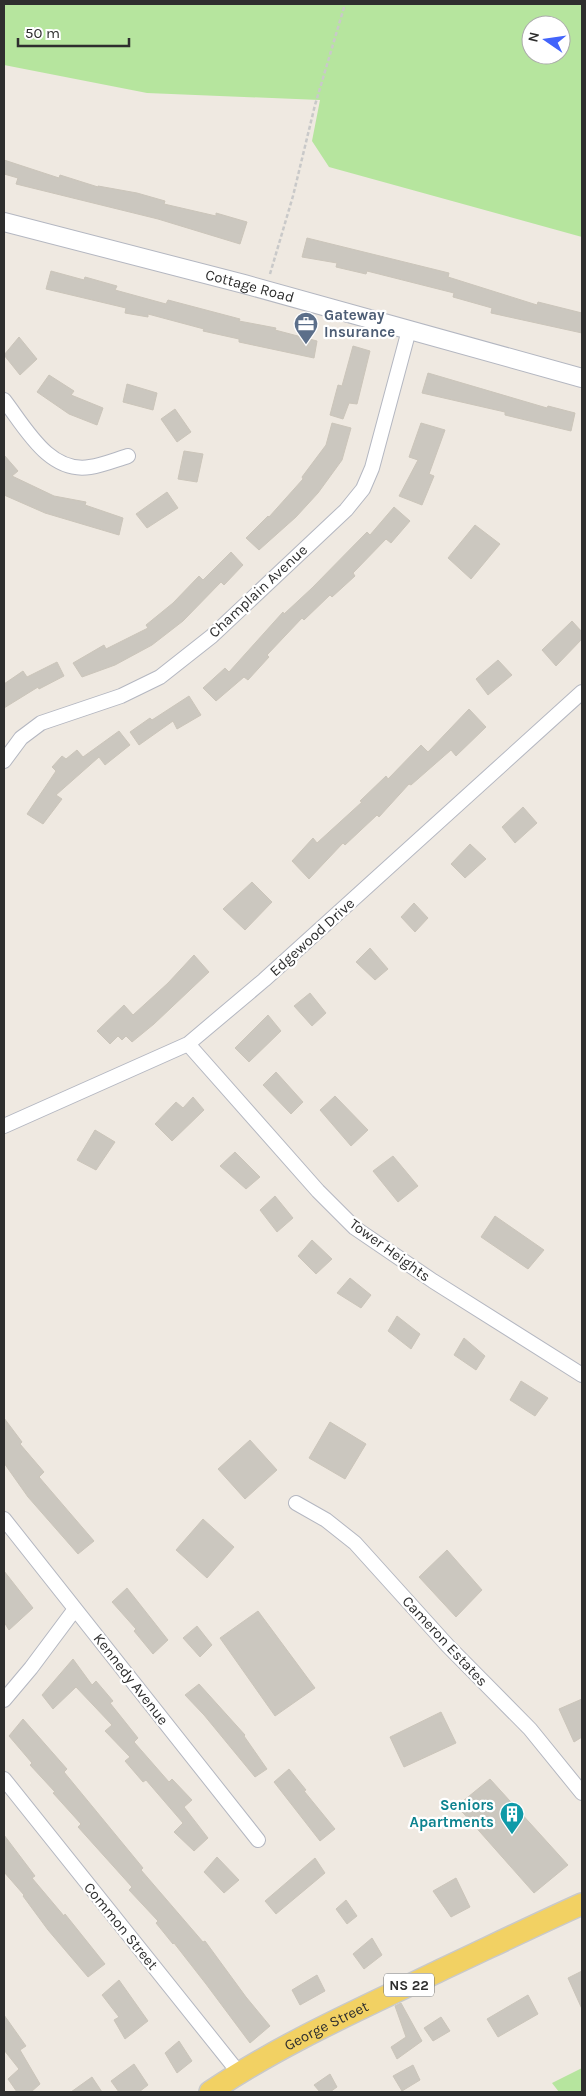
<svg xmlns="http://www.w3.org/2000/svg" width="586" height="2096" font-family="Karla,sans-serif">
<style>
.green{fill:#b6e59e;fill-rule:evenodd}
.building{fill:#cbc7bf;stroke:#cbc5ba}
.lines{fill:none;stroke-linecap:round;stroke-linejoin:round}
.minor-casing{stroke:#b4b7c1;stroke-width:16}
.tertiary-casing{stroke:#b4b7c1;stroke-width:20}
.primary-casing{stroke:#c9c9c9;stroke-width:24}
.path{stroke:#c9c9c9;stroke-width:2.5;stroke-dasharray:4 2.5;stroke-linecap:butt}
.minor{stroke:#fff;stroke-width:14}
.tertiary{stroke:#fff;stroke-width:18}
.primary{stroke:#f2d163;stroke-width:21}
.labels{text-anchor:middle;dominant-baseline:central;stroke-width:4.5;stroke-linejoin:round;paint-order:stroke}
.shield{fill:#fff;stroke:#6d6d6d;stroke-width:1}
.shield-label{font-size:14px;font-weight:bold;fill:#2e2e2e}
.street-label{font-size:15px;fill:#2e2e2e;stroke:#fff}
.service-label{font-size:15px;font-weight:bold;fill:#4e5e75;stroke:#fff;text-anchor:start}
.culture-label{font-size:15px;font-weight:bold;fill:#0d838f;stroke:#fff;text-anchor:end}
</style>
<rect width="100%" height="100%" fill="#efe9e1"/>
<path class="green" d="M4 4H582V237L329 167 312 141 320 100 147 93 4 65ZM531 25H561V55H531Z
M582 2068V2092H559L552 2083Z"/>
<path class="building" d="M4 160 59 178 60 175 98 187V186L137 193 165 201 164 204 216 216V213L247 222 240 244 158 219 16 184 18 178 4 174Z
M307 238 449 273 448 277 537 305 538 302 582 313V333L491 313 492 308 453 297 454 293 367 271 366 274 336 267 337 263 302 257Z
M51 271 84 280 85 277 117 286 115 290 166 304 168 300 240 319 239 321 276 328 275 330 317 341 314 358 239 342V339L203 331 204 329 148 314V317L125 313 126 308 46 289Z
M19 337 37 359 20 375 4 355Z
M353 346 370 351 357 404 349 403 343 419 330 415 338 385 342 386Z
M428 373 547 408 548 406 575 413 571 431 505 415V412L422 393Z
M49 375 74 391 71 395 103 408 97 425 69 414 37 392Z
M127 384 157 393 153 410 123 402Z
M175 409 191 432 177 442 161 419Z
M332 423 351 428 342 460 318 493 296 517 259 550 246 538 268 516 269 517 303 479 302 477 326 445Z
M421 423 445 430 429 474 434 476 422 505 399 496 418 460 409 457Z
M184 451 203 454 197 482 178 479Z
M4 455 18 471 12 476 54 496 86 502 85 505 123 518 119 535 45 513 4 495Z
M167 492 178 508 147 528 136 514Z
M394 507 410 521 391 543 386 539 353 573 355 576 332 597 330 595 304 620 302 618 267 655 269 657 248 680 244 677 216 701 203 688 225 668 229 672 283 612 284 614 312 588 367 532 370 535Z
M475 525 500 544 471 579 448 558Z
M231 552 243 565 224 585 221 582 183 621 152 645 115 665 82 677 73 663 104 645 106 649 148 628 146 625 173 603 199 576 203 580Z
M572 621 582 632V639L556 666 542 650Z
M498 660 512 675 488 695 476 679Z
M57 662 64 676 39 689 38 687 4 708V684L23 671 27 677Z
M189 696 201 715 177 729 173 721 139 745 130 732 150 718 152 720Z
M469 709 486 727 456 756 451 750 411 785 409 784 379 817 377 815 345 845 343 843 309 879 292 861 313 838 317 843 362 802 360 801 386 776 388 779 421 745 428 752Z
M119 731 130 745 105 765 99 757 56 795 62 799 43 824 27 814 56 771 52 767 62 756 66 759 77 750 83 757Z
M523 807 537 823 515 843 502 827Z
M470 844 486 859 465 878 451 864Z
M252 882 272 902 245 930 223 909Z
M414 903 428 918 415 932 401 917Z
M370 948 388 969 375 980 356 962Z
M194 955 209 972 154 1024 132 1042 126 1036 122 1040 118 1036 110 1044 97 1031 124 1005 133 1015 168 983Z
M310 993 326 1013 312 1026 294 1006Z
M268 1015 281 1031 249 1062 235 1048Z
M276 1072 303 1102 291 1114 263 1085Z
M335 1096 368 1130 351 1146 320 1110Z
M193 1097 204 1110 172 1141 155 1124 176 1102 183 1108Z
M95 1130 115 1142 96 1170 77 1160Z
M235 1152 260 1177 246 1189 220 1166Z
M393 1156 418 1186 398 1202 373 1171Z
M275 1196 293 1218 277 1232 260 1210Z
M495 1216 544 1250 528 1269 481 1237Z
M312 1240 332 1259 316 1274 298 1256Z
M350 1278 371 1295 361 1308 337 1293Z
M397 1316 420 1334 411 1349 388 1331Z
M464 1338 485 1356 476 1370 454 1355Z
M521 1381 548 1398 535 1416 510 1400Z
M4 1418 22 1442 20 1444 44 1472 39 1477 94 1541 78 1554 28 1497 4 1463Z
M330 1422 366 1444 345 1479 309 1458Z
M250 1440 277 1470 245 1499 218 1469Z
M203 1519 234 1547 207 1578 176 1550Z
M447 1550 482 1590 456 1617 419 1577Z
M4 1571 33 1608 9 1630 4 1622Z
M127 1588 168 1640 153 1654 134 1631 136 1629 112 1602Z
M258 1611 315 1688 275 1716 220 1638Z
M197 1626 212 1645 200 1657 183 1638Z
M73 1659 92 1685 96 1681 113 1701 110 1703 138 1738 134 1742 169 1782 172 1779 192 1800 184 1807 208 1838 194 1851 174 1832 183 1823 146 1780 143 1782 125 1761 130 1757 105 1731 112 1725 76 1687 53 1709 42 1695Z
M199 1684 245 1735 244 1736 267 1769 255 1777 204 1715 185 1695Z
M582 1699V1737L574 1742 559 1709Z
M441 1712 456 1743 404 1767 390 1737Z
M23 1719 67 1769 64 1772 143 1868 141 1870 203 1942 205 1941 246 1997 270 2026 250 2043 206 1984 174 1943 173 1944 156 1923 158 1921 129 1890 132 1887 78 1827 81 1824 53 1793 55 1792 30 1765 32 1763 9 1736Z
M289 1769 306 1790 304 1791 335 1829 320 1841 274 1782Z
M490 1779 568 1865 534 1893 457 1806Z
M4 1835 35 1876 32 1878 64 1916 65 1914 105 1964 88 1977 48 1930 23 1896 24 1895 4 1872Z
M217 1857 239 1880 224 1893 204 1872Z
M315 1858 325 1873 276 1914 265 1901Z
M456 1878 470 1907 451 1917 433 1891Z
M346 1900 357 1916 347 1924 336 1909Z
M372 1938 382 1955 364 1969 353 1954Z
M582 1971V2009L568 1978Z
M317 1975 325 1991 300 2005 292 1990Z
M119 1980 148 2021 125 2039 114 2020 119 2017 102 1995Z
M528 1995 538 2014 498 2037 487 2019Z
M401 2003 422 2041 397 2059 391 2047 406 2037 395 2006Z
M4 2015 26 2046 20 2050 40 2084 31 2092H17L8 2079 19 2069 4 2050Z
M441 2017 450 2031 433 2041 424 2028Z
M179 2041 192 2061 177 2073 165 2053Z
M134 2064 148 2085 139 2092H119L111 2081Z
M413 2065 420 2080 402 2091 393 2076Z
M330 2074 337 2087 330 2092H320L314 2085Z
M92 2077 102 2092H71Z"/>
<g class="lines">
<defs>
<path id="minor" d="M4 400C25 427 49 474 90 467 103 465 115 460 128 456
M4 761 21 738 41 723 121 696 160 677 212 636 346 510 363 489 372 468 409 330
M188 1044 318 1191 355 1228 433 1281 582 1375
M4 1126 188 1044 264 980 582 692
M296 1503 326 1520 355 1543 448 1646 530 1729 582 1793
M4 1519 258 1840
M4 1700 31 1668 75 1609
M4 1779 239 2073"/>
<g id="tertiary">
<path id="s1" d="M4 222 244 284 582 378"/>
</g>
<g id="primary">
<path id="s2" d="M210 2092C282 2043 363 2008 441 1970 488 1948 535 1925 582 1904"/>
</g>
</defs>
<use href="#minor" class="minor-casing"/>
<use href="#tertiary" class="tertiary-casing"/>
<use href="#primary" class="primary-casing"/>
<path class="path" d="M270 274 293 196 315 105 345 4"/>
<use href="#minor" class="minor"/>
<use href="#tertiary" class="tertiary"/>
<use href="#primary" class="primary"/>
</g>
<defs>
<symbol id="office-pin" viewBox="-11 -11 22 30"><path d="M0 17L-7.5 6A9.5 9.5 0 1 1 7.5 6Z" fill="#5c6f8a" stroke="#fff"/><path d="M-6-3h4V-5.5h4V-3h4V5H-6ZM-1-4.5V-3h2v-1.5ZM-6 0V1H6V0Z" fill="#fff"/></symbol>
<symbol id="building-pin" viewBox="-11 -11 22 30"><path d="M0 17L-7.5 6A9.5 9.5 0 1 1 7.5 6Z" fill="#0f9aa8" stroke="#fff"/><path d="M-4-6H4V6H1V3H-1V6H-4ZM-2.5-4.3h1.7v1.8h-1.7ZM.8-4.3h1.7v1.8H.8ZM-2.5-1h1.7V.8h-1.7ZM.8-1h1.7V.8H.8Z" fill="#fff"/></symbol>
</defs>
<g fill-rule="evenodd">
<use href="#office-pin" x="292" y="310" width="28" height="38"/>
<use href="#building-pin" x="498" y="1800" width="28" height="38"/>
</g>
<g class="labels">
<rect class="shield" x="384" y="1973.5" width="50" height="23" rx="4"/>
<g class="shield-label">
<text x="409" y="1985">NS 22</text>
</g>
<g class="street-label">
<text stroke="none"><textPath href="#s1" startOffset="254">Cottage Road</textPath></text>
<text transform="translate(258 591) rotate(-43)">Champlain Avenue</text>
<text transform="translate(312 937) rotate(-42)">Edgewood Drive</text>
<text transform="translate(390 1250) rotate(36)">Tower Heights</text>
<text transform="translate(445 1641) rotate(47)">Cameron Estates</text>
<text transform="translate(131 1679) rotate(52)">Kennedy Avenue</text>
<text transform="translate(121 1926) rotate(51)">Common Street</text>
<text stroke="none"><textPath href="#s2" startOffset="134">George Street</textPath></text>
</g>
<g class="service-label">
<text x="324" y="315">Gateway<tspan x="324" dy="17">Insurance</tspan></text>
</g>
<g class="culture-label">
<text x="494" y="1805">Seniors<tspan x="494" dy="17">Apartments</tspan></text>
</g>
</g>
<rect width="586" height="2096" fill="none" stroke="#2e2e2e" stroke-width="10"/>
<g transform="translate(546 40) rotate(283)"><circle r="24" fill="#ffffff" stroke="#ababab"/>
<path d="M0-4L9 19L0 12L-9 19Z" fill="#4264fb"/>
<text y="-8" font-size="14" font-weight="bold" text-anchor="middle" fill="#2e2e2e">N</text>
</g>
<path d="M18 38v8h111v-8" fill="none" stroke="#2e2e2e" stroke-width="2.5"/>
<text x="25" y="38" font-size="15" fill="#2e2e2e" stroke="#ffffff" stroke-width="4" paint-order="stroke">50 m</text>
</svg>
